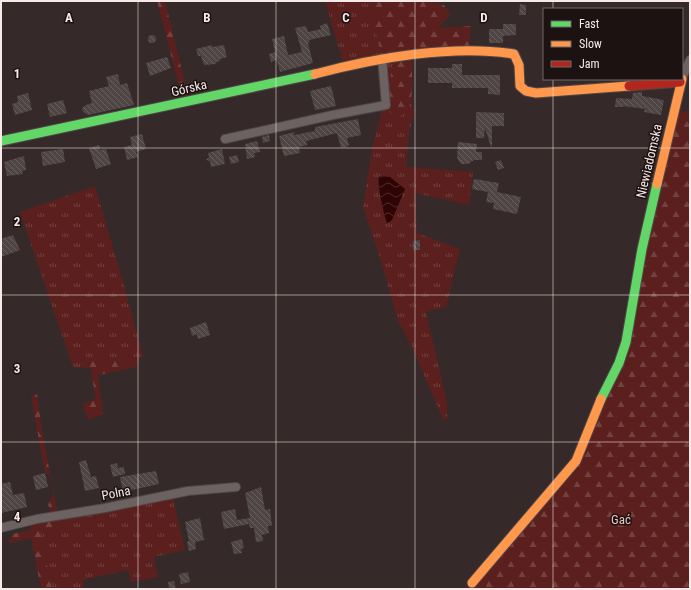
<svg xmlns="http://www.w3.org/2000/svg" width="691" height="590" font-family="'Roboto Condensed',sans-serif">
<style>
.grass{fill:url(#grass-tufts);fill-rule:evenodd}
.forest{fill:url(#forest-firs)}
.water{fill:url(#water-waves)}
.building{fill:url(#building-back-hatch)}
.lines{fill:none;stroke-linecap:round;stroke-linejoin:round}
.street-casing{stroke:#504746;stroke-width:10}
.fast-casing{stroke:#504746;stroke-width:11}
.slow-casing{stroke:#504746;stroke-width:11}
.jam-casing{stroke:#504746;stroke-width:11}
.street{stroke:#6b6261;stroke-width:8}
.fast{stroke:#63d668;stroke-width:9}
.slow{stroke:#ff974d;stroke-width:9}
.jam{stroke:#b3261e;stroke-width:9}
.grid{fill:none;stroke:#f8eae9;stroke-width:1;stroke-opacity:0.55}
.labels{text-anchor:middle;dominant-baseline:central;stroke-width:3;stroke-linejoin:round;paint-order:stroke}
.street-label{font-size:13px;fill:#f8eae9;stroke:#1b1211}
.park-label{font-size:13px;fill:#f0c2bd;stroke:#1b1211}
.grid-label{font-size:13px;text-anchor:middle;font-weight:bold;fill:#f8eae9;stroke:#1b1211;stroke-width:3;stroke-linejoin:round;paint-order:stroke}
</style>
<defs>
<pattern id="grass-tufts" width="24" height="20" patternUnits="userSpaceOnUse"><rect width="24" height="20" fill="#5b201e"/><path d="M3 7l-1-3M5 7V3M7 7l1-3M15 17l-1-3M17 17v-4M19 17l1-3" fill="none" stroke="#73413f"/></pattern>
<pattern id="forest-firs" width="22" height="20" patternUnits="userSpaceOnUse"><rect width="22" height="20" fill="#5b201e"/><path d="M5 1l3.5 6h-7zM16 11l3.5 6h-7z" fill="#73413f"/></pattern>
<pattern id="water-waves" width="16" height="10" patternUnits="userSpaceOnUse"><rect width="16" height="10" fill="#2f0404"/><path d="M0 5q4-4 8 0t8 0" fill="none" stroke="#4e2929"/></pattern>
<pattern id="building-back-hatch" width="6" height="6" patternUnits="userSpaceOnUse"><rect width="6" height="6" fill="#4e4544"/><path d="M-1 5l2 2M0 0l6 6M5-1l2 2" fill="none" stroke="#68605f"/></pattern>
</defs>
<rect width="100%" height="100%" fill="#352a29"/>
<path class="grass" d="M325 1H373L372 4 377 38 381 54 343 62Z
M412 60V108L415 109 409 133 406 167 473 172 469 205 415 193 417 233 460 249 446 307 426 312 447 403V420L443 419 411 345 398 321 380 258 363 207 373 143 380 119 384 95 382 62ZM379 176 405 189 398 203 384 214C382 201 376 188 379 176Z
M95 186 126 292 143 357 139 358 137 367 133 368 135 357 89 361 90 368 73 367 20 212Z
M173 498 185 550 154 557 158 577 131 582 128 570 83 580 84 589H52L40 532 63 528 61 519Z"/>
<path class="forest" d="M157 1H165L188 96 182 97Z
M373 1H427L444 5 450 14 439 28 471 26 469 47 381 54 373 19Z
M410 57C413 79 417 105 397 119L388 110 391 72 395 58Z
M678 110 684 112 690 110V589H471L557 489 602 405 640 278Z
M135 357 133 368 98 375 103 414 88 420 83 404 96 399 89 361Z
M37 394 42 431 57 511 53 515 48 505 54 492 49 474 45 473 31 396Z
M61 519 63 528 40 532 52 589H41L31 538 9 543 12 534 31 530 30 526Z"/>
<path class="water" d="M379 176 390 177 405 189 392 220 387 224C384 214 377 186 379 176Z"/>
<path class="building" d="M520 4 526 5V15H519Z
M327 23 331 35 309 40 310 42 308 43 313 63 280 72 277 60 271 62 269 54 275 52 272 39 284 36 288 55 302 52 295 28 306 26 308 32 321 29 320 26Z
M503 24H516V35L503 36V43H489V29H503Z
M148 39a4 4 0 1 1 8 0a4 4 0 1 1-8 0Z
M212 45V47L224 45 227 57 220 59V61L216 62V64L204 65 201 56H198L196 49Z
M167 57 171 68 150 76 146 63Z
M452 64H462V75H500V95L488 94V88H452V83H428V68H452Z
M118 74 120 85 127 83 134 105 88 115 83 112 82 108 86 105 92 103 89 91 109 86 106 77Z
M331 86 336 106 315 110 310 91Z
M642 92V96L664 100 661 115 644 112 645 109 623 106V107H615L616 98 632 99 633 93Z
M28 93 32 110 15 115 12 104 18 102 17 96Z
M63 100 67 113 50 117 47 104Z
M476 112 504 113V126H492V146L491 147 485 128 484 138H476Z
M358 119 361 135 347 138 349 146 341 148 337 133 306 141 307 145 299 147 300 153 284 156 279 136 294 132V135L315 131V127Z
M142 134 146 149 136 152 138 157 127 160 124 147 132 145 130 137Z
M269 135 270 141 263 143 262 137Z
M257 141 260 152 254 153 255 157 247 159 245 144Z
M458 142 477 144 476 152H482V160H474L468 164H461L457 158Z
M99 145 100 150 106 149 111 164 96 169 89 148Z
M63 149 65 162 43 166 41 152Z
M222 149 225 164 211 167 210 161 206 160 209 157 208 153Z
M237 155 239 162 231 164 229 157Z
M24 156 26 170 22 171 23 174 7 176 4 162Z
M501 160 504 168 498 170 495 162Z
M474 179 499 183 497 192 521 197 517 214 493 209 494 203 486 202 488 192 472 189Z
M13 235 20 250 1 257V239Z
M420 240V250H413V241Z
M206 322 210 335 198 339 197 334 192 336 190 328Z
M86 460 91 477 96 476 99 488 85 491 79 462Z
M117 463 118 468 124 467 125 474 113 477 110 465Z
M156 471 159 484 123 492 120 477Z
M45 473 48 487 36 490 33 476Z
M10 482 13 495 24 493 27 507 1 513V484Z
M261 487 265 510 270 509 272 526H268L269 533 262 535 263 541 256 542 254 528H250L249 524 224 529 221 512 235 509 237 520 250 518 245 493Z
M200 518 204 540 195 542 196 549 189 551 187 542 189 541 185 522Z
M242 539 244 548 241 549 242 553 234 554 231 542Z
M188 572 190 582 181 584 179 574Z
M174 581 176 589H169L168 582Z"/>
<g class="lines">
<defs>
<path id="street" d="M682 78 690 60
M225 139 333 115 386 105 382 58
M1 528 37 519 105 508 188 491 236 487"/>
<path id="fast" d="M1 141 315 74
M601 399 619 363 626 342 642 249 657 184"/>
<path id="slow" d="M315 74C375 58 453 44 514 54L519 65 520 86 526 91 536 93 629 86
M657 184 682 79
M472 583 576 461 601 399"/>
<path id="jam" d="M629 86 680 82"/>
</defs>
<use href="#street" class="street-casing"/>
<use href="#fast" class="fast-casing"/>
<use href="#slow" class="slow-casing"/>
<use href="#jam" class="jam-casing"/>
<use href="#street" class="street"/>
<use href="#fast" class="fast"/>
<use href="#slow" class="slow"/>
<use href="#jam" class="jam"/>
</g>
<path class="grid" d="M138 1V589M276 1V589M415 1V589M553 1V9M553 79V589M1 148H690M1 295H690M1 442H690"/>
<g class="labels">
<g class="street-label">
<text transform="translate(189 88) rotate(-13)">Górska</text>
<text transform="translate(649 161) rotate(-77)">Niewiadomska</text>
<text transform="translate(116 493) rotate(-11)">Polna</text>
</g>
<g class="park-label">
<text x="621" y="519">Gać</text>
</g>
</g>
<g class="grid-label">
<text x="69" y="22">A</text>
<text x="207" y="22">B</text>
<text x="346" y="22">C</text>
<text x="484" y="22">D</text>
<text x="17" y="78">1</text>
<text x="17" y="226">2</text>
<text x="17" y="373">3</text>
<text x="17" y="521">4</text>
</g>
<rect width="691" height="590" fill="none" stroke="#f8eae9" stroke-width="4"/>
<rect x="543" y="8" width="140" height="72" fill="#1b1211" stroke="#736867"/>
<rect x="551" y="21" width="20" height="6" fill="#63d668" stroke="#736867"/>
<text x="579" y="28" font-size="12" fill="#f8eae9">Fast</text>
<rect x="551" y="41" width="20" height="6" fill="#ff974d" stroke="#736867"/>
<text x="579" y="48" font-size="12" fill="#f8eae9">Slow</text>
<rect x="551" y="61" width="20" height="6" fill="#b3261e" stroke="#736867"/>
<text x="579" y="68" font-size="12" fill="#f8eae9">Jam</text>
</svg>
